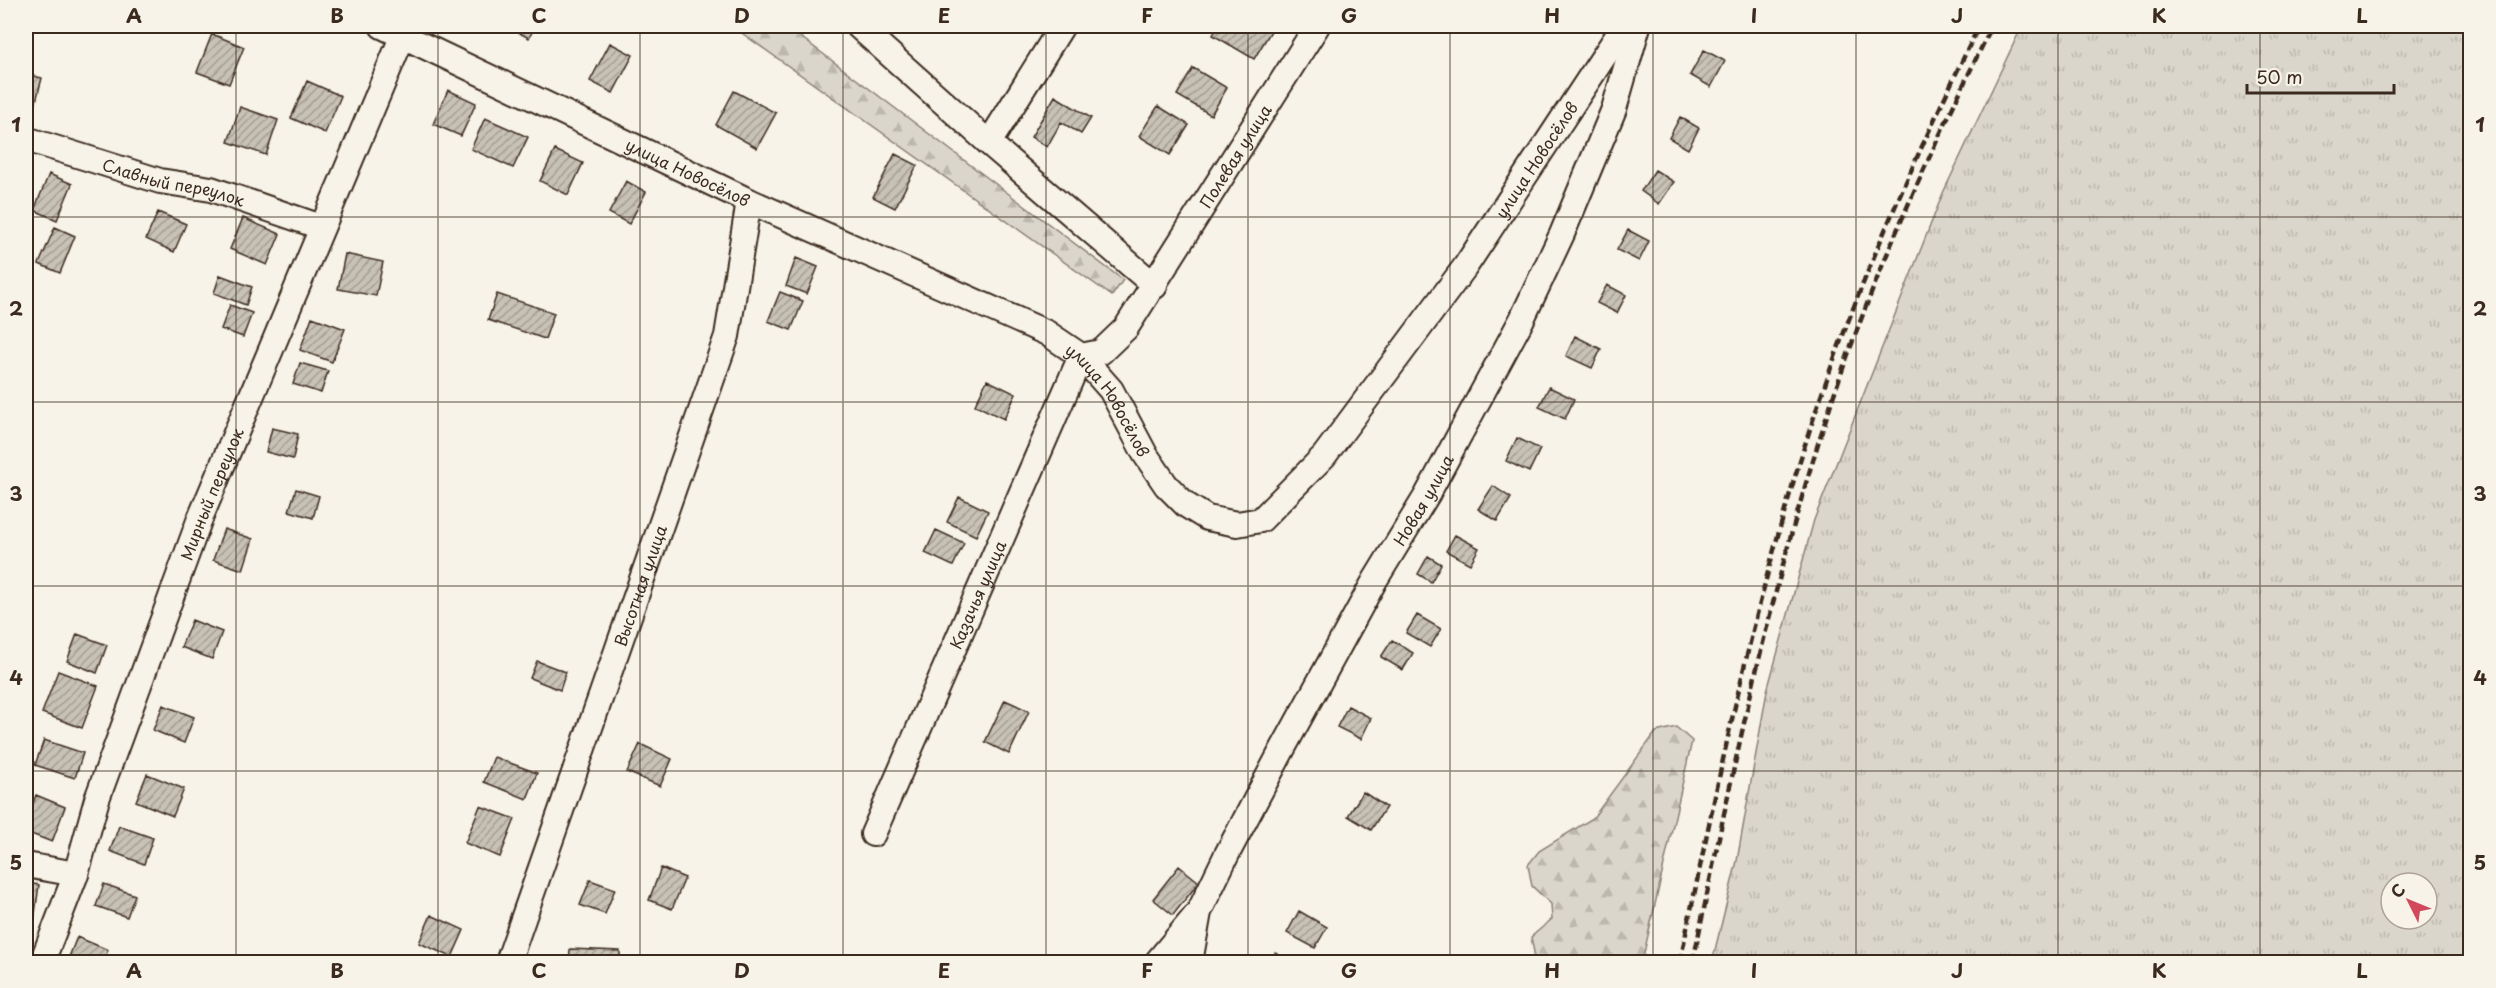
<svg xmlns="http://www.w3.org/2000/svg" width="2496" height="988" font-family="'Playpen Sans',sans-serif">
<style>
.grass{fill:url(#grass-tufts);stroke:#8b8074;stroke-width:1.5;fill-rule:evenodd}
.forest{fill:url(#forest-firs);stroke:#8b8074;stroke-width:1.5}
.building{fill:url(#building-hatch);stroke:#3b2a1e;stroke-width:1.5}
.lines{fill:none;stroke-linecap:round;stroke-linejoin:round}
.minor-casing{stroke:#3b2a1e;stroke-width:28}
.minor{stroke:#f7f3e8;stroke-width:24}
.rail{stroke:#3b2a1e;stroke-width:4.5;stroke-dasharray:9 4.5;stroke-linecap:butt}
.grid{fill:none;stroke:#3b2a1e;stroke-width:1.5;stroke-opacity:0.55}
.labels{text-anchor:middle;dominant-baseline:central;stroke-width:4.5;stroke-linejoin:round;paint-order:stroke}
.street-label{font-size:16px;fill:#3b2a1e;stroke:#f7f3e8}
.neatline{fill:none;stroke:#3b2a1e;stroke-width:2}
.grid-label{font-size:20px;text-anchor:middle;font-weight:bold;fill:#3b2a1e}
</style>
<defs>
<pattern id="grass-tufts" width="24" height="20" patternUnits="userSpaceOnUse" patternTransform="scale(1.5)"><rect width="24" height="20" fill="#dbd6cb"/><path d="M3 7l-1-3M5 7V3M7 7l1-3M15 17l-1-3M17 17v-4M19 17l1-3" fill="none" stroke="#bdb8ae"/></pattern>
<pattern id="forest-firs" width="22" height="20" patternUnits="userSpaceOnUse" patternTransform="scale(1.5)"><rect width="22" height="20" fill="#dbd6cb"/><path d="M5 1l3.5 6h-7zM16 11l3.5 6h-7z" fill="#bdb8ae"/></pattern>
<pattern id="building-hatch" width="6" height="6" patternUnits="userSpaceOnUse" patternTransform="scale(1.5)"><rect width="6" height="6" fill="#c8c1b6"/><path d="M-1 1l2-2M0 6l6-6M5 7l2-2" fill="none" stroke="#a49d93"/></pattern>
</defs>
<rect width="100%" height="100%" fill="#f7f3e8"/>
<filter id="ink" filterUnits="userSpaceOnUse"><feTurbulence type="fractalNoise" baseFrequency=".0167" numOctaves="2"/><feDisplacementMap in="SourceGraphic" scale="12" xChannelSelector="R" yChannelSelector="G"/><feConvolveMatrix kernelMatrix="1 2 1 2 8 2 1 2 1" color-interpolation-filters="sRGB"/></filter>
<g filter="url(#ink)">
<path class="grass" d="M2022 26H2470V962H1712L1737 861 1767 691 1814 520 1943 193ZM2391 883H2427V919H2391Z"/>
<path class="forest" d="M732 26H786L1123 280 1112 296Z
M1676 727 1692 741 1642 962H1533L1534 952 1531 937 1552 919 1551 904 1532 886 1528 865 1539 851 1593 818 1656 732Z"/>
<path class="building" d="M506 26H535L529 38Z
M1218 26H1274L1254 59 1213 35Z
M212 34 244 47 229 84 197 72Z
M610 43 633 55 613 93 590 81Z
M1704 50 1725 61 1711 87 1690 75Z
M1193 68 1227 88 1211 115 1177 95Z
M26 74 42 78 34 109 26 107Z
M307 81 341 96 325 133 291 118Z
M448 90 476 103 461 136 433 124Z
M734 91 776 113 757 148 716 125Z
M1055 96 1091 118 1081 134 1061 122 1047 147 1031 137Z
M1158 106 1189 125 1170 155 1139 136Z
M240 107 278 120 266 155 228 142Z
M1680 117 1699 128 1688 149 1669 138Z
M485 118 528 137 513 168 471 149Z
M555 150 583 163 568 195 540 181Z
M895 154 917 165 895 208 873 197Z
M1655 170 1674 182 1659 204 1641 191Z
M49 174 72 184 57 220 34 210Z
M626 181 646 192 629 224 609 213Z
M158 212 186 224 174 252 146 239Z
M243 218 280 234 267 265 230 249Z
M55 227 75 236 60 273 39 264Z
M1628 230 1649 241 1639 261 1617 250Z
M345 254 383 262 376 296 338 289Z
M796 258 818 267 807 294 786 286Z
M220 275 252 287 246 305 214 293Z
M1607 285 1626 295 1617 313 1597 303Z
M780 292 803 301 791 330 768 321Z
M497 294 554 313 545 339 488 320Z
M230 305 252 313 243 337 221 329Z
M312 317 345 329 332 362 300 350Z
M1575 336 1601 349 1592 368 1566 356Z
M300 363 328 371 321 393 293 384Z
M987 380 1016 394 1004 419 975 405Z
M1549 387 1574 399 1565 419 1539 407Z
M272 428 298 434 293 459 266 452Z
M1517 438 1540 449 1529 472 1506 461Z
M1493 486 1511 498 1497 521 1478 509Z
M296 489 319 496 313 518 289 511Z
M959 497 988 511 976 536 947 522Z
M224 529 253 539 243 570 213 560Z
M936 530 964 543 953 566 925 553Z
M1455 535 1479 548 1470 564 1446 551Z
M1428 556 1441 564 1431 582 1418 574Z
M1417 615 1441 629 1430 647 1406 633Z
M192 620 222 632 212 659 181 647Z
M77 634 107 645 97 673 67 661Z
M1392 640 1413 653 1403 670 1381 657Z
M537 661 566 672 560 690 530 678Z
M58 671 98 686 82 728 42 713Z
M1005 700 1029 711 1009 754 985 742Z
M163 705 194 717 184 743 153 730Z
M1348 706 1371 718 1361 739 1337 727Z
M44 740 83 753 75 778 35 765Z
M640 744 672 759 660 786 627 772Z
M494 757 537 773 527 799 484 782Z
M147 774 184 789 173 816 136 801Z
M1363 792 1386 807 1371 830 1348 816Z
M36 795 65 807 52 842 26 832V822Z
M480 806 515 819 500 857 465 843Z
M119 826 153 838 144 864 110 851Z
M1179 866 1199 882 1173 915 1153 899Z
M661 868 685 878 672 909 649 900Z
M590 880 615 889 605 914 580 905Z
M26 883 39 885 34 921 26 919Z
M104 884 135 895 127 917 96 906Z
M1299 911 1327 927 1315 948 1287 933Z
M431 915 464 930 452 957 419 943Z
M77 937 108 950 103 962H67Z
M570 949 620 951V962H569Z
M1275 953 1293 962H1269Z"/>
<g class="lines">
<defs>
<g id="minor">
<path id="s1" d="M382 26 749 201 1047 333 1081 356 1111 390 1145 454 1166 485 1186 505 1207 518 1237 524 1261 520 1324 456 1465 267 1624 26"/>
<path d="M858 26 989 143 1155 286"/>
<path id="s2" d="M26 139 160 181 211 189 321 227"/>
<path d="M989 143 1062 26"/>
<path id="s3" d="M873 834 1081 356 1101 352 1126 328 1317 26"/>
<path d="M26 865 76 874"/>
<path id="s4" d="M42 962 76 874 97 799 199 521 403 35"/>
<path id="s5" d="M508 962 727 336 749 201"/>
<path d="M1157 962 1197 914"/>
<path id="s6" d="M1190 962 1199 912 1227 854 1281 752 1375 580 1427 495 1521 321 1562 234 1614 109 1638 26"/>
</g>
</defs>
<use href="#minor" class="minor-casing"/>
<use href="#minor" class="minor"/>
<path class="rail" d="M1680 962C1718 782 1754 599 1812 423 1857 286 1916 155 1979 26
M1693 962C1730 783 1767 603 1823 428 1867 289 1928 156 1992 26"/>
</g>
</g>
<path class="grid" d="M236 26V962M438 26V962M640 26V962M843 26V962M1046 26V962M1248 26V962M1450 26V962M1653 26V962M1856 26V962M2058 26V962M2260 26V962M26 217H2470M26 402H2470M26 586H2470M26 771H2470"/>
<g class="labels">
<g class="street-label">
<text stroke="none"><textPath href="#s3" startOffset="780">Полевая улица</textPath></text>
<text stroke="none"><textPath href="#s1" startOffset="1491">улица Новосёлов</textPath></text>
<text stroke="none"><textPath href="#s1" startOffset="339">улица Новосёлов</textPath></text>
<text stroke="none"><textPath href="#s2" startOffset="154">Славный переулок</textPath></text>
<text stroke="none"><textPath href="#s1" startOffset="825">улица Новосёлов</textPath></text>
<text stroke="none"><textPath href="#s4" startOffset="498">Мирный переулок</textPath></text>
<text stroke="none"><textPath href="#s6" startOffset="520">Новая улица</textPath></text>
<text stroke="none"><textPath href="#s5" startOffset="399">Высотная улица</textPath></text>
<text stroke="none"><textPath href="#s3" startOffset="261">Казачья улица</textPath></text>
</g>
</g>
<rect width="2496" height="988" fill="none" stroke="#f7f3e8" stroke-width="66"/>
<g transform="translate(2409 901) rotate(313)"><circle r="28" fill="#f7f3e8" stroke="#aca397" stroke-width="1.5"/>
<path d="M0-4.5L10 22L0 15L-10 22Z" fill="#d1495b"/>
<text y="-9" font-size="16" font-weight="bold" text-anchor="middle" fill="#3b2a1e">С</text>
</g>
<path d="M2247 84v9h147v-9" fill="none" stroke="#3b2a1e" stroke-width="3"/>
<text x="2256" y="84" font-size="18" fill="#3b2a1e" stroke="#f7f3e8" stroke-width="4.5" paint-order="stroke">50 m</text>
<rect x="33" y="33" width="2430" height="922" class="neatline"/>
<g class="grid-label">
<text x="134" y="23">A</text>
<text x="337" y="23">B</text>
<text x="539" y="23">C</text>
<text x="742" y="23">D</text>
<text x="944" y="23">E</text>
<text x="1147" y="23">F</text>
<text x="1349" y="23">G</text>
<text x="1552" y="23">H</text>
<text x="1754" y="23">I</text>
<text x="1957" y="23">J</text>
<text x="2159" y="23">K</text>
<text x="2362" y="23">L</text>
<text x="16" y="132">1</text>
<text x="2480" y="132">1</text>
<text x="16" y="316">2</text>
<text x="2480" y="316">2</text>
<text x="16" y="501">3</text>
<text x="2480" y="501">3</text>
<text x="16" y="685">4</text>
<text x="2480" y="685">4</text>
<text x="16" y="870">5</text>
<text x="2480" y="870">5</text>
<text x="134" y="978">A</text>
<text x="337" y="978">B</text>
<text x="539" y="978">C</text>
<text x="742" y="978">D</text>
<text x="944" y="978">E</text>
<text x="1147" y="978">F</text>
<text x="1349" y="978">G</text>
<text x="1552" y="978">H</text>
<text x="1754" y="978">I</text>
<text x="1957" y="978">J</text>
<text x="2159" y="978">K</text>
<text x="2362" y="978">L</text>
</g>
</svg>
